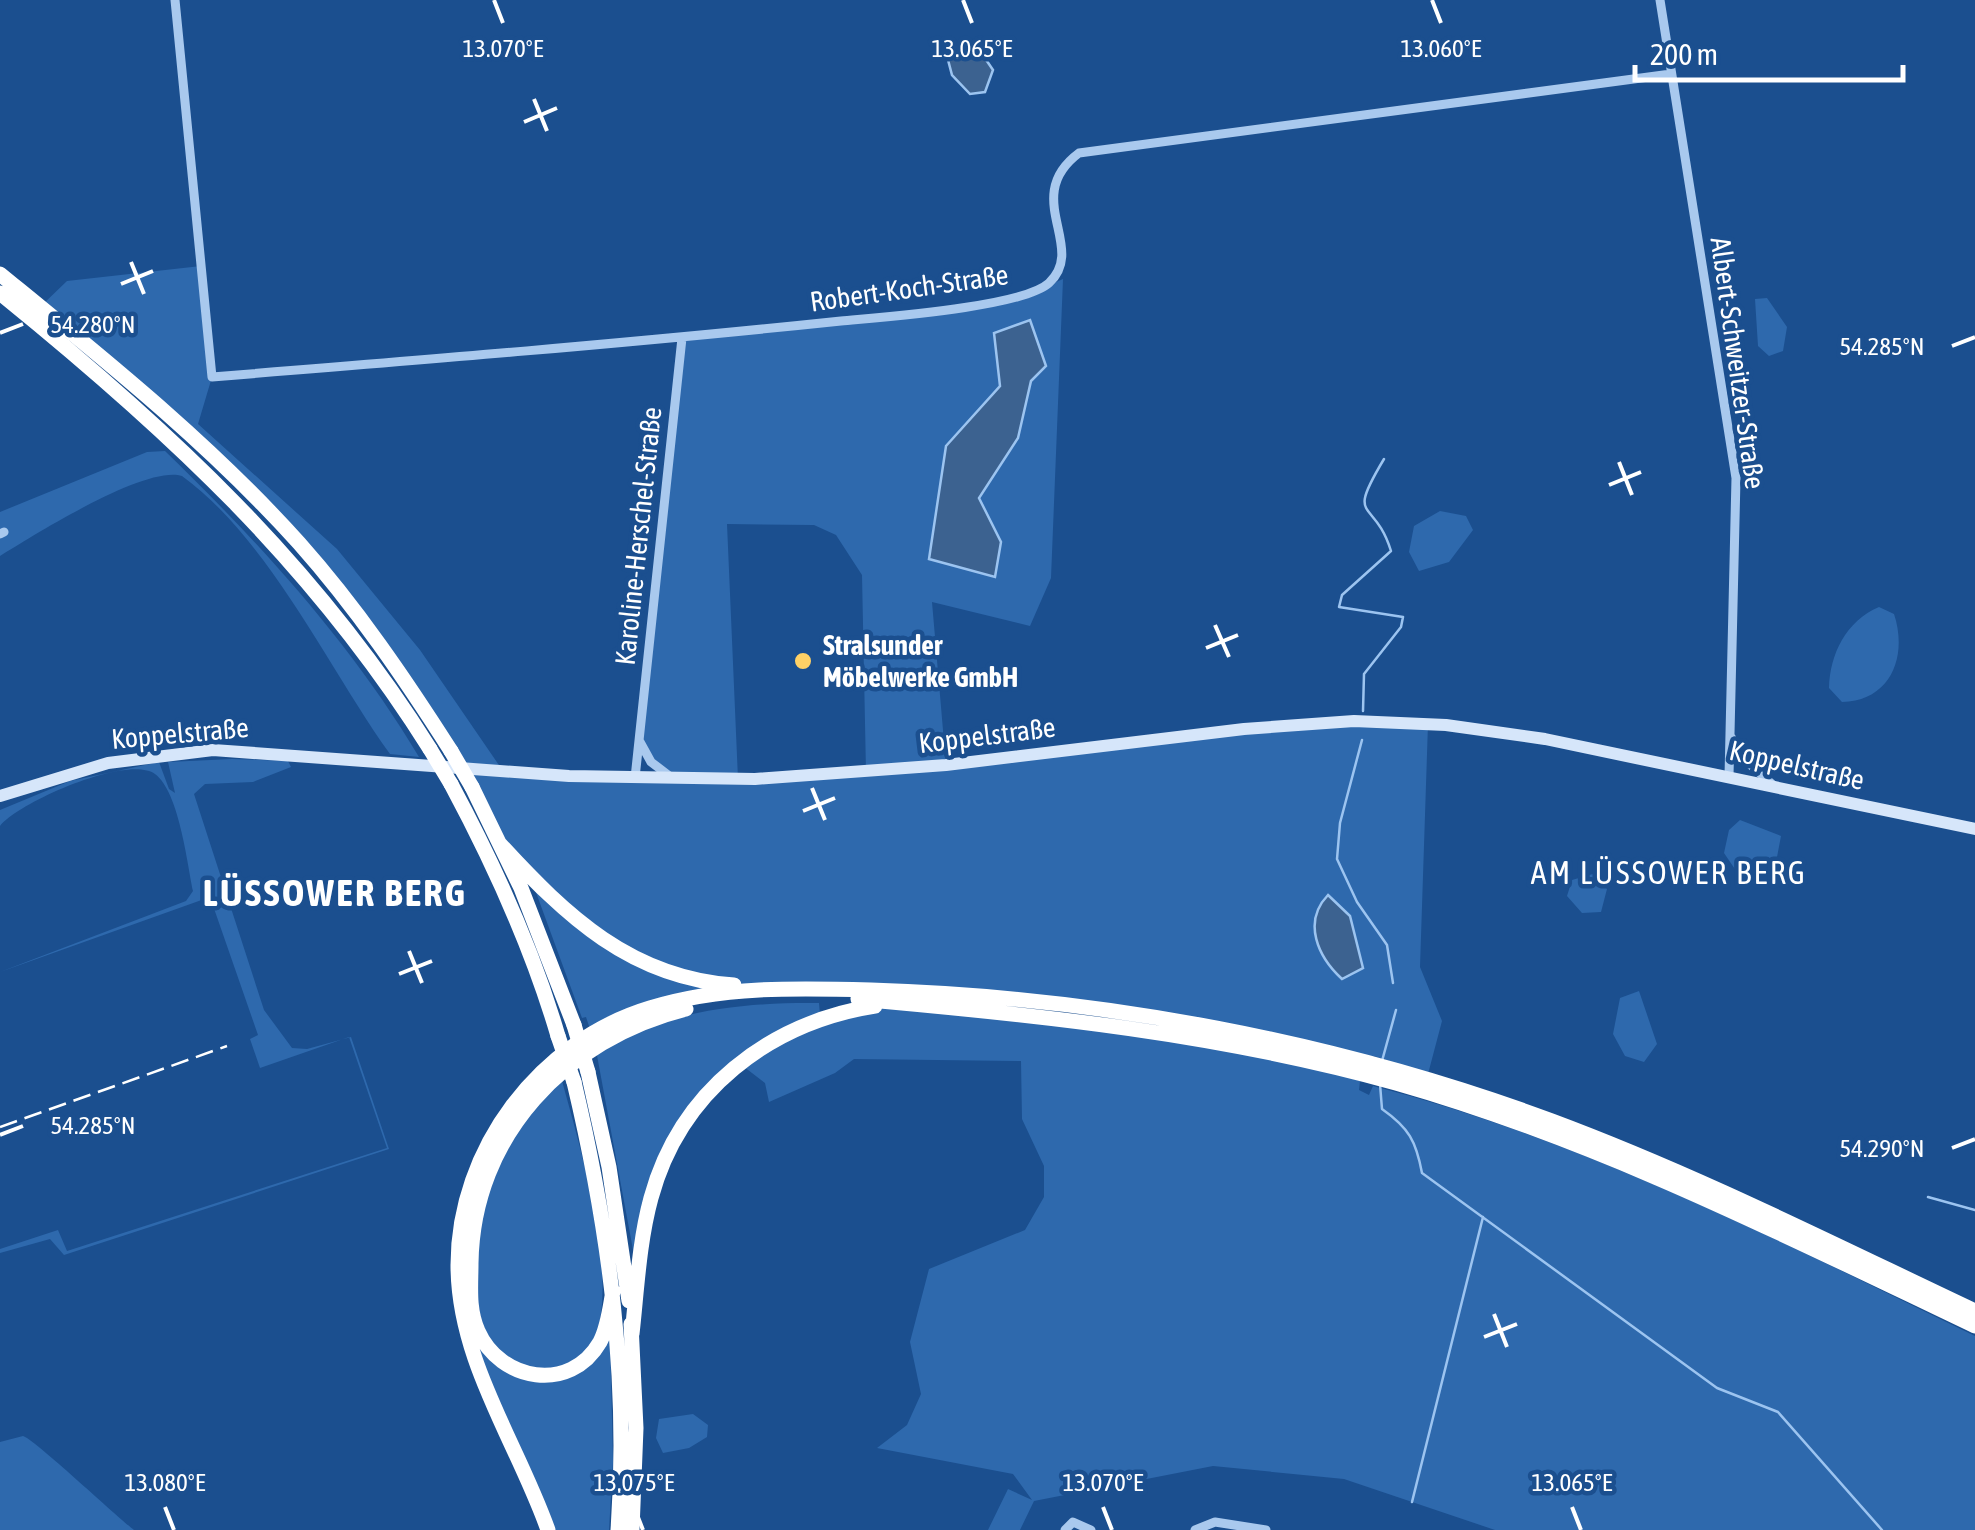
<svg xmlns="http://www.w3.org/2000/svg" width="1975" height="1530" font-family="'Asap Condensed',sans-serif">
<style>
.green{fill:#2e69ad;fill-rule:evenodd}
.water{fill:#3c6290;stroke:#9cc4f0;stroke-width:2.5}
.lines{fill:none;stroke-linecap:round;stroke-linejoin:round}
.stream{stroke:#9cc4f0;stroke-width:2.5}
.street{stroke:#a9c9ee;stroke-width:9}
.secondary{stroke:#d6e6fa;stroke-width:12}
.highway{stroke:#fff;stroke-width:15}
.rail{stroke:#fff;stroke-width:2.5;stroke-dasharray:18 8;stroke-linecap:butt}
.highway-bridge{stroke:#fff;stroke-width:15}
.ticks{fill:none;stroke:#fff;stroke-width:4}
.poi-dot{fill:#ffd166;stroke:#1b4f8f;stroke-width:4}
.labels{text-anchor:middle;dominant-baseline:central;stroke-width:9;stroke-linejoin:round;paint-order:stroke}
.street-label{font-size:28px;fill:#fff;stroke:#1b4f8f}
.poi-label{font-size:28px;font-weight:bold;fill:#fff;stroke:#1b4f8f;text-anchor:start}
.quarter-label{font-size:32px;letter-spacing:2.5px;fill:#fff;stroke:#1b4f8f}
.district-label{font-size:38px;font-weight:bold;letter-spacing:2.5px;fill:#fff;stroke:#1b4f8f}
.ticks-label{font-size:25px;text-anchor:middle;fill:#fff;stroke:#1b4f8f;stroke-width:9;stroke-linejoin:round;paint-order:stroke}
</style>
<rect width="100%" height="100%" fill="#1b4f8f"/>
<path class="green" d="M201 266 212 377 198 424 337 549 420 650 503 771 671 779 651 762 639 740 682 338 904 314 1031 293 1063 279 1051 578 1030 626 932 602 946 765 1244 729 1428 724 1420 967 1442 1021 1428 1074 1374 1056 1365 1062 1113 1011 729 984 628 956 500 844 451 751 301 545 40 307 67 281ZM1031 381 1018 438 979 498 994 577 929 559 946 446 1000 386ZM727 524 814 525 836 535 862 575 866 772 738 779Z
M1767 298 1787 327 1783 351 1769 356 1758 346 1755 299Z
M165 451C260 543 351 643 419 757L390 754C329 669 268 538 182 476 145 465 34 535 0 556V512L147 452Z
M1440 511 1466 516 1473 530 1449 562 1419 571 1409 552 1414 526Z
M1879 607 1894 614C1908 656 1891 701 1842 702L1829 688C1830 654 1846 621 1879 607Z
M232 759 288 761 291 767 253 782 205 784 194 794 264 1010 292 1048 307 1049 351 1037 389 1149 64 1255 50 1239 0 1253V1249L58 1230 67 1251 387 1148 349 1037 260 1068 250 1039 258 1035 210 897 0 972 186 901 193 891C187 862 179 792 155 774 128 754 19 802 0 826V810L70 781 159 762 169 789 175 793 168 762Z
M1740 820 1781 836 1777 857 1743 881 1724 853 1729 830Z
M1593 874 1607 889 1601 912 1582 913 1567 896 1572 880Z
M534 887 563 917 717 988 591 1032 586 1017 582 1018Z
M1639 991 1657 1044 1644 1062 1625 1056 1613 1034 1620 998Z
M819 1003 820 1015 783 1030 681 1122 636 1266 596 1050C665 1011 742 1002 819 1003Z
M898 1003 1267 1054 1360 1081 1359 1090 1369 1095 1373 1086C1586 1141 1778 1240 1975 1336V1530H1495L1344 1479 1213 1466 1034 1501 1020 1530H988L1008 1489 1032 1500 1013 1474 877 1448 907 1425 921 1394 910 1342 929 1269 1025 1230 1044 1197V1166L1022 1119 1021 1061 854 1059 835 1073 769 1102 765 1083 739 1063 777 1037Z
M561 1077C577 1138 632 1309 582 1359 573 1367 551 1370 539 1373L492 1349 475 1301 480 1214 513 1132Z
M541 1086 470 1222 483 1350 548 1381 610 1335 613 1462 609 1530H552L480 1360 468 1213Z
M693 1414 708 1425 707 1437 689 1448 663 1453 656 1438 659 1419Z
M23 1436C34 1439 116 1516 134 1530H0V1442Z"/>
<path class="water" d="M959 43 976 45 993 70 985 92 970 94 952 75 947 56Z
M1030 320 1046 366 1031 381 1018 438 979 498 1001 542 995 577 929 559 946 446 1000 386 994 333Z
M1328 895 1350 916 1363 968 1342 979C1318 957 1302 922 1328 895Z"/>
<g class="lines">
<path class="stream" d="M1363 711 1364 674 1401 627 1403 617 1339 607 1342 595 1391 551C1374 496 1345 524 1384 459
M1362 740 1340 823 1337 859 1357 902 1387 945 1393 983
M1382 1061 1396 1010
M1380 1084 1382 1109C1409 1128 1416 1141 1422 1173L1717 1388 1778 1412 1882 1530
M1928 1197 1975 1210
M1412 1502 1483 1217"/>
<path class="street" d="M175 0 212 377C422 360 632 343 841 321 882 317 1023 307 1049 283 1088 247 1020 197 1079 153L1671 74
M1660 0 1736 478 1729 776
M0 534 4 532
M1731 737 1743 758 1773 785
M640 742 651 762 672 778
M635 778 682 338
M1065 1530 1073 1522 1091 1530
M1195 1530 1215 1522 1266 1530"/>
<path class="secondary" d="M0 796 108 763 213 750 569 776 755 779 946 765 1244 729 1354 721 1446 725 1545 739 1975 829"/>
<path class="highway" d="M0 274C104 359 209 443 299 543 356 607 405 679 451 751
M0 293C168 429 314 564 430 749
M451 784C495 866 532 947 558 1036
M472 787 521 888 574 1025
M500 844C566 916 631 978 734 985
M858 999C1039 1015 1221 1034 1396 1083 1599 1141 1786 1236 1975 1326
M588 1072 609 1167 629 1301
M574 1082C609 1230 629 1378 618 1530
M613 1291C610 1307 608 1327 600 1342 570 1394 500 1381 478 1331 468 1309 471 1286 471 1263 473 1135 566 1039 686 1009
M631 1324 636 1428 632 1530
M632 1334C637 1289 639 1242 651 1198 680 1091 769 1023 875 1006
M548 1530C517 1442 458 1361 458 1265 458 1149 540 1041 650 1008 721 986 797 988 871 990 1101 997 1336 1041 1552 1121 1697 1175 1835 1245 1975 1311"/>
<path class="rail" d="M0 1127 227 1046"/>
<path class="highway-bridge" d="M430 749 451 784
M451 751 472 787
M574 1025 588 1072
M558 1036 574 1082"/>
</g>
<path class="ticks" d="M494 0 503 23M963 0 972 23M1432 0 1441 23M534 99 547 131M524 122 557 108M131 262 144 294M121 284 153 271M0 333 23 324M1952 346 1975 337M1619 462 1632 495M1609 485 1641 472M1215 625 1229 657M1206 648 1238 635M812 788 825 820M803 811 835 798M409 951 422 983M399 974 432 961M0 1135 23 1126M1952 1148 1975 1139M1494 1314 1507 1347M1484 1337 1517 1324M165 1507 174 1530M634 1507 643 1530M1103 1507 1112 1530M1572 1507 1581 1530"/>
<circle class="poi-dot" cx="803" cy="661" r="10"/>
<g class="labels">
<g class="street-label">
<text transform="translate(909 288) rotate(-8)">Robert-Koch-Straße</text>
<text transform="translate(1738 363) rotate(82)">Albert-Schweitzer-Straße</text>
<text transform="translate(638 536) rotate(-84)">Karoline-Herschel-Straße</text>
<text transform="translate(180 733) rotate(-5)">Koppelstraße</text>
<text transform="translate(987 735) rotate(-7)">Koppelstraße</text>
<text transform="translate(1797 765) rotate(13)">Koppelstraße</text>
</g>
<g class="poi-label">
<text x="823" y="645">Stralsunder<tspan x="823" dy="32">Möbelwerke GmbH</tspan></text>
</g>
<g class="quarter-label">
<text x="1669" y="872">AM LÜSSOWER BERG</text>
</g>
<g class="district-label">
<text x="335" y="892">LÜSSOWER BERG</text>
</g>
</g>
<g class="ticks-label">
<text x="503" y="57">13.070°E</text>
<text x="1441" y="57">13.060°E</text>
<text x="972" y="57">13.065°E</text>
<text x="93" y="333">54.280°N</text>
<text x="1882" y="355">54.285°N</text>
<text x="93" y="1134">54.285°N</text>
<text x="1882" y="1157">54.290°N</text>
<text x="165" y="1491">13.080°E</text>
<text x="634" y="1491">13.075°E</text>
<text x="1103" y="1491">13.070°E</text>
<text x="1572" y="1491">13.065°E</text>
</g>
<path d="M1635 65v15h268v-15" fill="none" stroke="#ffffff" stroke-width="5"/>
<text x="1650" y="65" font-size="30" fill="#ffffff" stroke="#1b4f8f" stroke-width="8" paint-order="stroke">200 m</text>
</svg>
